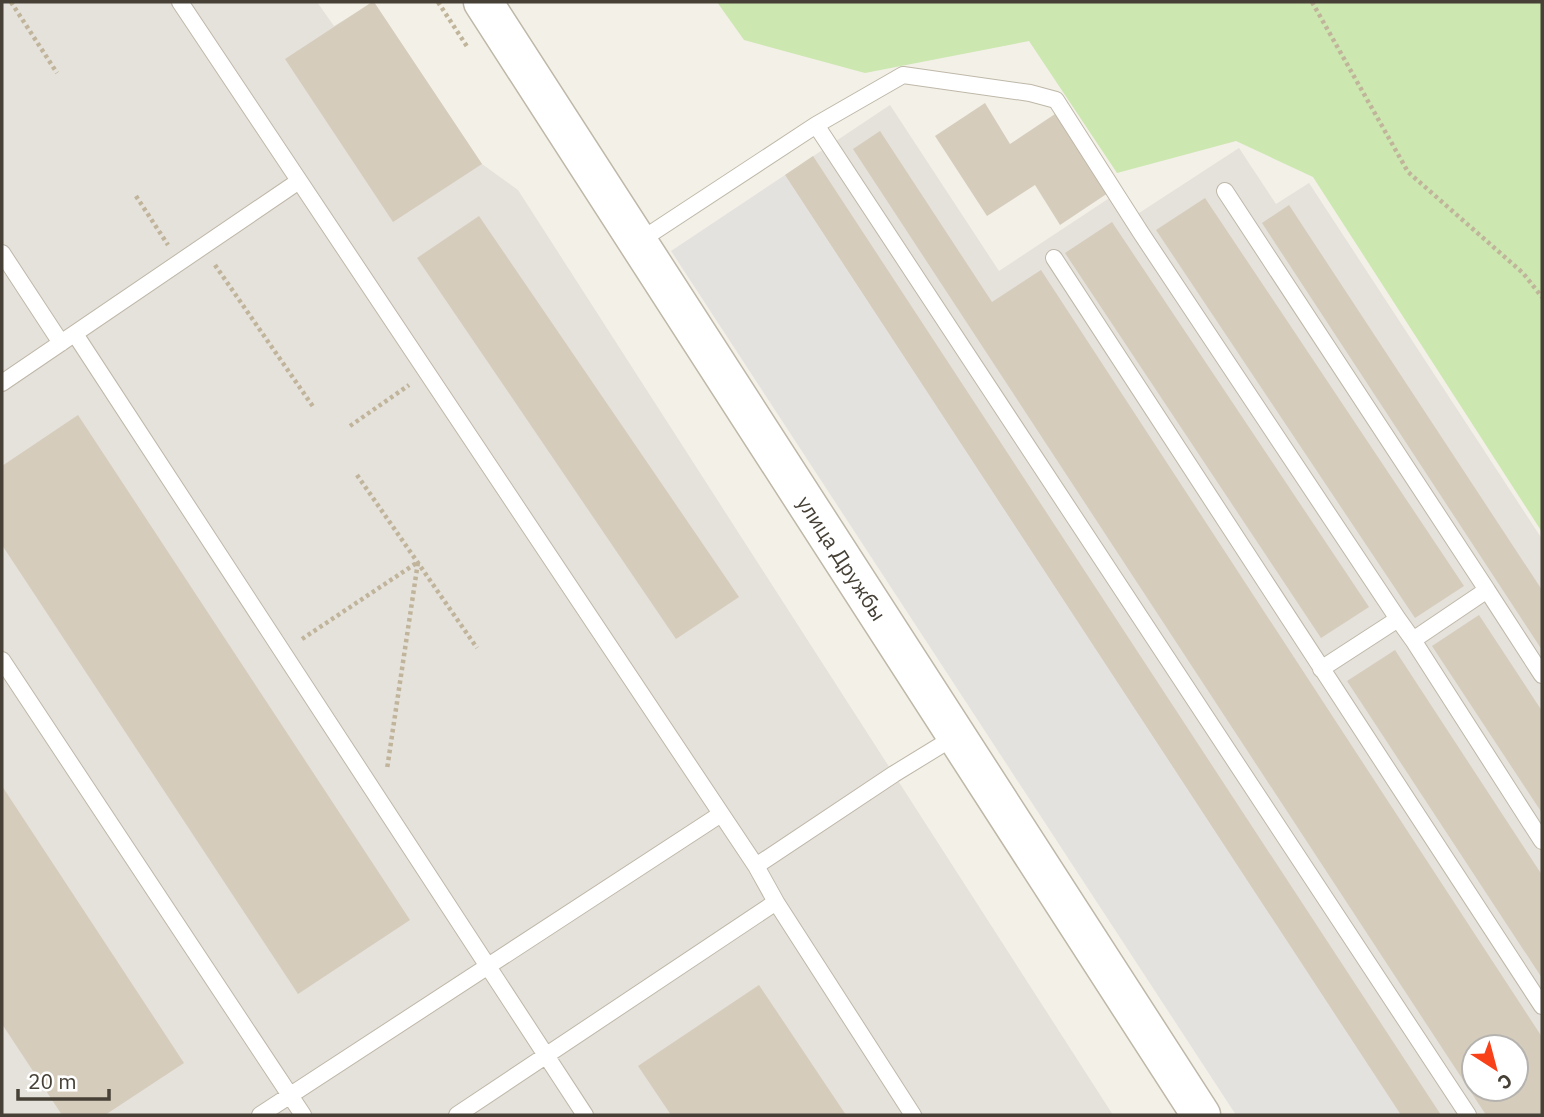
<svg xmlns="http://www.w3.org/2000/svg" width="1544" height="1117" font-family="'IBM Plex Sans',sans-serif">
<style>
.industrial{fill:#e5e1db;fill-rule:evenodd}
.green{fill:#cce7b0}
.parking{fill:#e4e2df}
.building{fill:#d5ccbc;fill-rule:evenodd}
.lines{fill:none;stroke-linecap:round;stroke-linejoin:round}
.service-casing{stroke:#bfb8a9;stroke-width:18}
.tertiary-casing{stroke:#bfb8a9;stroke-width:41}
.path{stroke:#c0b49b;stroke-width:4.5;stroke-dasharray:3.5 3.5;stroke-linecap:butt}
.service{stroke:#fff;stroke-width:16}
.tertiary{stroke:#fff;stroke-width:38}
.labels{text-anchor:middle;dominant-baseline:central;stroke-width:5;stroke-linejoin:round;paint-order:stroke}
.street-label{font-size:21px;fill:#464036;stroke:#fff}
</style>
<rect width="100%" height="100%" fill="#f3f0e7"/>
<path class="industrial" d="M2 2H317L334 26 374 2 482 164 518 190 1113 1115H2Z
M890 105 999 271 1117 193 1133 217 1239 148 1276 204 1309 183 1542 539V1115H1400L785 175ZM1474 1047H1516V1089H1474Z"/>
<path class="green" d="M717 2H1542V532L1313 177 1236 141 1117 173 1029 41 865 73 744 40Z"/>
<path class="parking" d="M785 175 1401 1115H1236L671 251Z"/>
<path class="building" d="M372 2H374L482 164 393 222 285 59Z
M985 103 1010 144 1058 112 1108 193 1060 225 1035 185 987 216 935 136Z
M880 131 992 302 1041 270 1542 1037V1115H1486L853 149ZM1474 1047H1516V1089H1474Z
M813 156 1441 1115H1401L785 175Z
M1205 198 1464 586 1415 618 1156 230Z
M1289 205 1542 590V650L1262 223Z
M479 216 739 597 676 639 417 258Z
M1112 222 1369 607 1321 638 1065 253Z
M78 415 410 920 298 994 2 545V466Z
M1479 615 1542 711V813L1432 646Z
M1395 650 1542 875V978L1347 681Z
M2 786 184 1063 105 1115H62L2 1024Z
M759 985 846 1115H671L638 1066Z"/>
<g class="lines">
<defs>
<path id="service" d="M180 2 756 866 894 774 956 736
M816 125 903 75 1030 93 1056 100 1141 233 1398 619
M1225 191 1487 590 1413 640 1398 619 1321 669
M638 242 816 125 1468 1115
M2 253 61 343
M1054 258 1542 1006
M75 334 585 1115
M2 383 299 181
M1487 590 1542 675
M1413 640 1542 841
M2 660 303 1115
M776 902 913 1115
M260 1115 721 814
M457 1115 776 902 756 866"/>
<path id="tertiary" d="M483 2 1201 1115"/>
</defs>
<use href="#service" class="service-casing"/>
<use href="#tertiary" class="tertiary-casing"/>
<path class="path" d="M11 2 57 73
M438 2 468 48
M1312 2 1408 172 1523 273 1542 297
M136 196 168 245
M215 265 314 408
M350 426 409 385
M357 475 477 648
M302 639 418 562 387 769"/>
<use href="#service" class="service"/>
<use href="#tertiary" class="tertiary"/>
</g>
<g class="labels">
<g class="street-label">
<text transform="translate(842 558) rotate(57)">улица Дружбы</text>
</g>
</g>
<rect width="1544" height="1117" fill="none" stroke="#464036" stroke-width="7"/>
<g transform="translate(1495 1068) rotate(144)"><circle r="33" fill="#ffffff" stroke="#b5b3af" stroke-width="2"/>
<path d="M0-5L12 26L0 18L-12 26Z" fill="#f84119"/>
<text y="-10" font-size="19" font-weight="bold" text-anchor="middle" fill="#464036">С</text>
</g>
<path d="M18 1089v10h91v-10" fill="none" stroke="#464036" stroke-width="3.5"/>
<text x="28" y="1089" font-size="21" fill="#464036" stroke="#ffffff" stroke-width="5" paint-order="stroke">20 m</text>
</svg>
